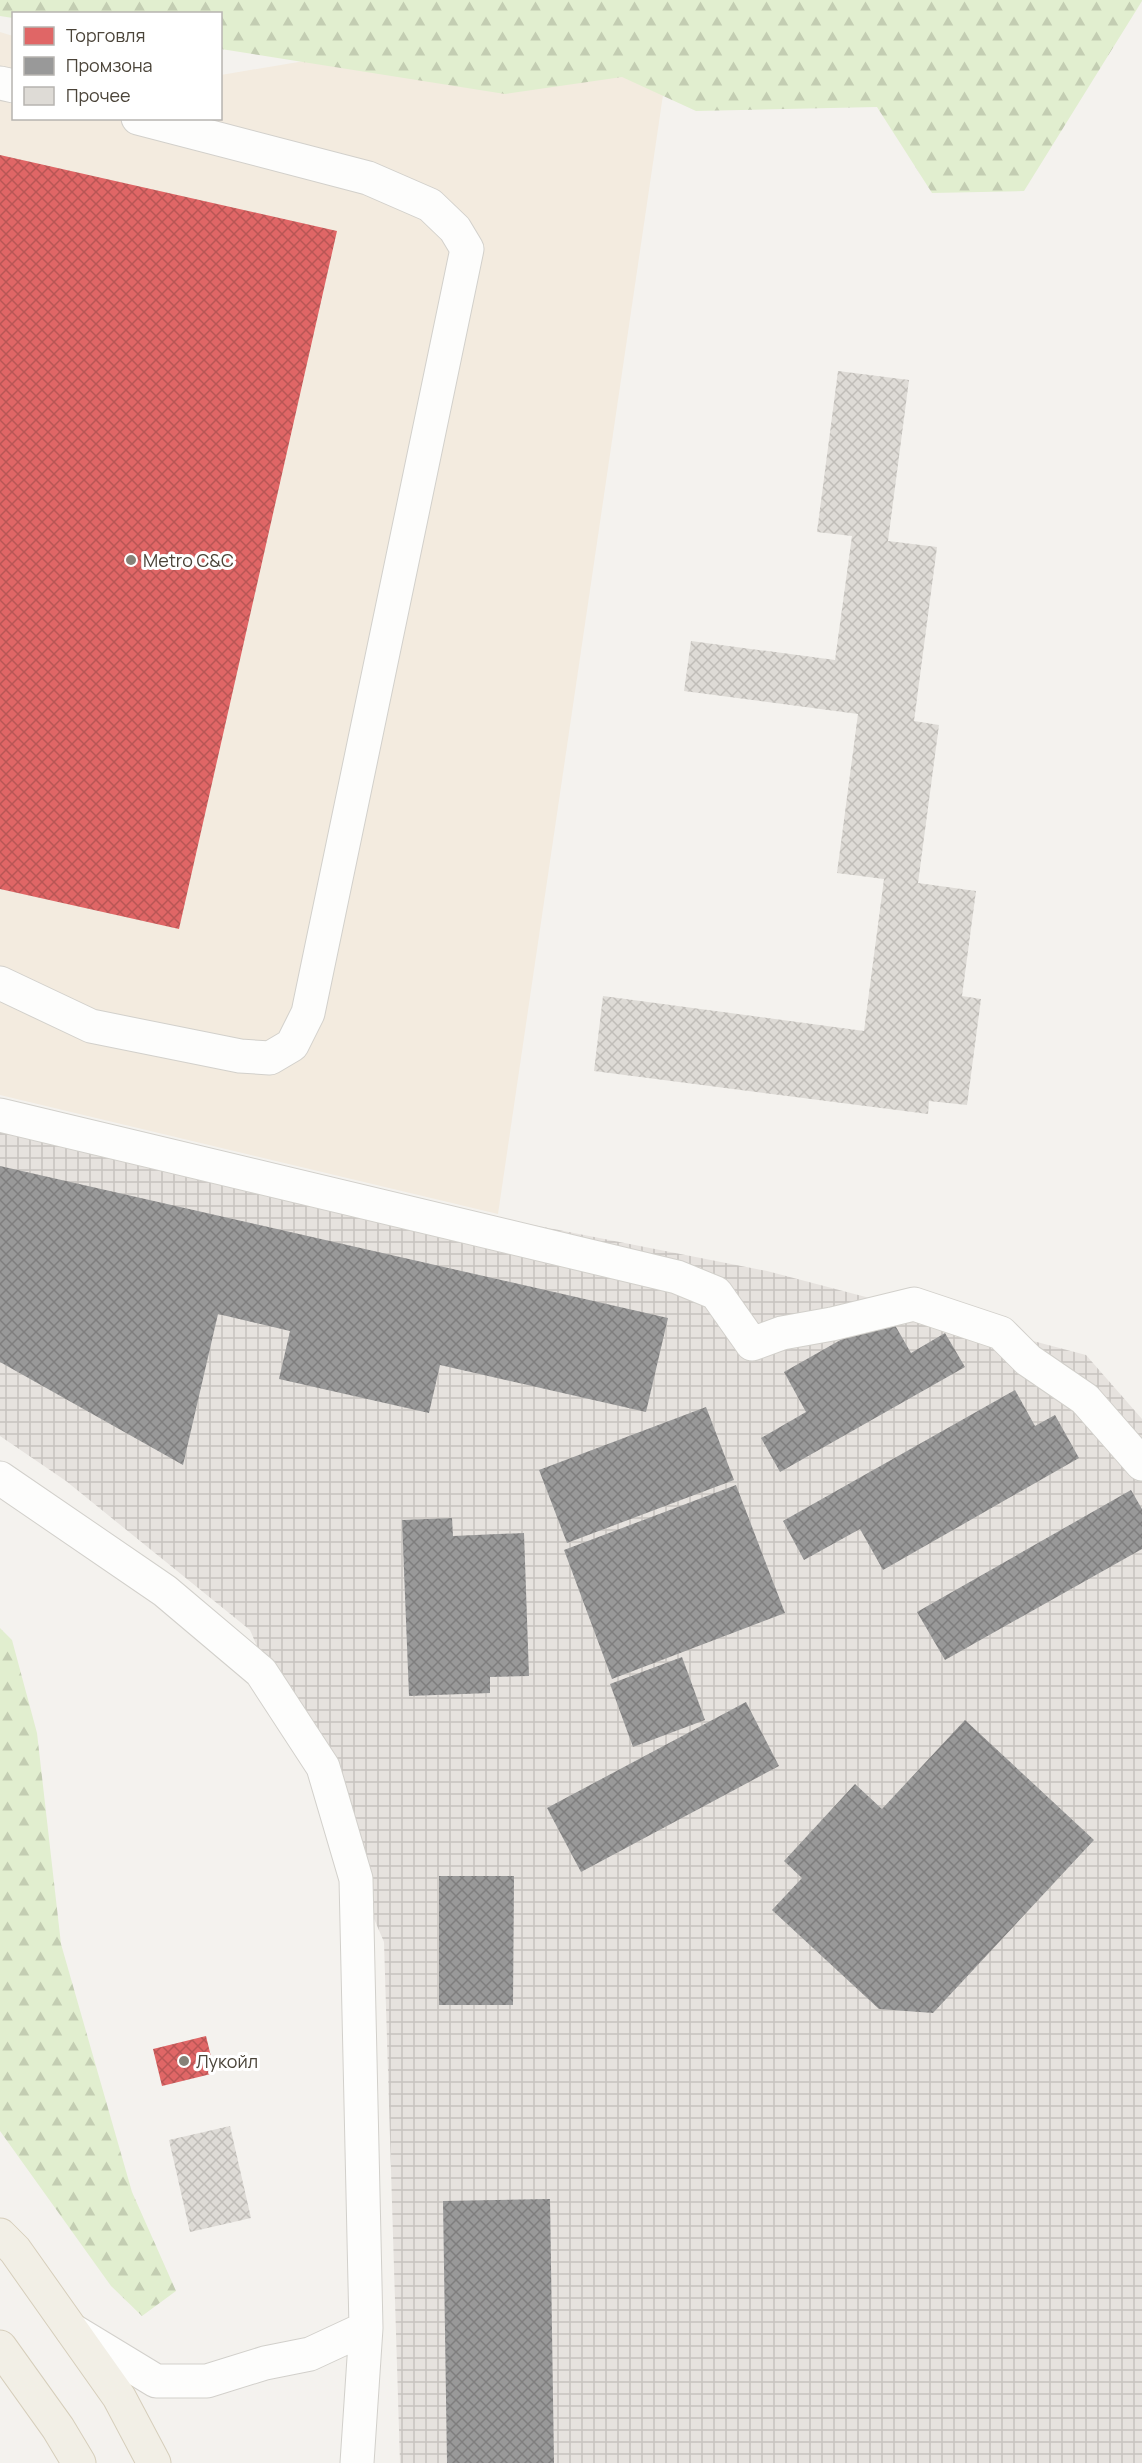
<svg xmlns="http://www.w3.org/2000/svg" width="1142" height="2463" font-family="Manrope,sans-serif">
<style>
.commercial{fill:#f3ebdf}
.industrial{fill:url(#industrial-grid)}
.forest{fill:url(#forest-firs)}
.shops{fill:url(#shops-cross-hatch)}
.industry{fill:url(#industry-cross-hatch)}
.building{fill:url(#building-cross-hatch)}
.lines{fill:none;stroke-linecap:round;stroke-linejoin:round}
.minor-casing{stroke:#d2d0cb;stroke-width:35}
.major-casing{stroke:#d6cebb;stroke-width:35}
.minor{stroke:#fdfdfc;stroke-width:33}
.major{stroke:#f2efe6;stroke-width:33}
.poi-dot{fill:#868178;stroke:#fff;stroke-width:2}
.labels{text-anchor:middle;dominant-baseline:central;stroke-width:6;stroke-linejoin:round;paint-order:stroke}
.poi-label{font-size:18px;fill:#4b4439;stroke:#fff;text-anchor:start}
</style>
<defs>
<pattern id="industrial-grid" width="8" height="8" patternUnits="userSpaceOnUse" patternTransform="scale(1.5)"><rect width="8" height="8" fill="#e6e2de"/><path d="M0 4h8M4 0v8" fill="none" stroke="#c7c3bf"/></pattern>
<pattern id="forest-firs" width="22" height="20" patternUnits="userSpaceOnUse" patternTransform="scale(1.5)"><rect width="22" height="20" fill="#e1eecf"/><path d="M5 1l3.5 6h-7zM16 11l3.5 6h-7z" fill="#c3cdb2"/></pattern>
<pattern id="shops-cross-hatch" width="8" height="8" patternUnits="userSpaceOnUse" patternTransform="scale(1.5)"><rect width="8" height="8" fill="#e06666"/><path d="M0 0l8 8M0 8l8-8" fill="none" stroke="#b85655"/></pattern>
<pattern id="industry-cross-hatch" width="8" height="8" patternUnits="userSpaceOnUse" patternTransform="scale(1.5)"><rect width="8" height="8" fill="#999"/><path d="M0 0l8 8M0 8l8-8" fill="none" stroke="#7f7e7e"/></pattern>
<pattern id="building-cross-hatch" width="8" height="8" patternUnits="userSpaceOnUse" patternTransform="scale(1.5)"><rect width="8" height="8" fill="#dedbd6"/><path d="M0 0l8 8M0 8l8-8" fill="none" stroke="#c0bdb8"/></pattern>
</defs>
<rect width="100%" height="100%" fill="#f4f2ee"/>
<path class="commercial" d="M666 0H677L498 1214 0 1095V32L13 36 14 118H220L221 75Z"/>
<path class="industrial" d="M0 1120 767 1271 1086 1355 1142 1419V2463H400L384 1942 250 1630 66 1481 0 1436Z"/>
<path class="forest" d="M0 0H1142V1L1024 191 932 193 877 107 696 111 622 77 505 94 221 49 220 14H14L13 18 0 16Z
M0 1628 12 1640 37 1733 61 1944 132 2192 176 2291 142 2316 111 2286 0 2131Z"/>
<path class="shops" d="M0 155 337 231 179 929 0 889Z
M206 2036 215 2073 162 2086 153 2049Z"/>
<path class="industry" d="M0 1166 668 1318 646 1412 440 1365 429 1413 279 1379 290 1331 218 1314 183 1465 0 1362Z
M888 1313 911 1353 945 1333 965 1367 780 1472 761 1438 806 1412 784 1372Z
M1015 1390 1035 1426 1055 1415 1079 1458 883 1570 860 1529 804 1560 783 1521Z
M706 1407 734 1480 567 1543 539 1470Z
M736 1485 785 1613 612 1679 564 1550Z
M1131 1490 1142 1509V1549L945 1660 917 1612Z
M452 1518 453 1536 524 1533 529 1676 490 1677V1693L409 1696 402 1520Z
M682 1657 705 1720 633 1747 610 1684Z
M746 1702 779 1766 581 1872 547 1808Z
M965 1720 1094 1840 933 2013 879 2009 772 1910 802 1878 784 1861 855 1784 882 1809Z
M439 1876H514L513 2005H439Z
M550 2199 554 2463H447L443 2201Z"/>
<path class="building" d="M838 371 909 380 888 541 937 547 914 721 939 725 918 883 976 891 962 996 981 999 967 1105 929 1101 928 1114 594 1071 603 996 864 1031 884 879 837 873 858 714 684 691 691 641 835 660 852 536 817 532Z
M230 2126 251 2218 190 2232 169 2140Z"/>
<g class="lines">
<defs>
<path id="minor" d="M0 83 14 86
M0 983 91 1026 240 1056 270 1058 292 1045 308 1013 467 249 455 229 430 205 368 178 138 118
M0 1115 677 1277 716 1293 752 1344 782 1333 832 1324 914 1304 1001 1333 1028 1360 1085 1399 1142 1464
M0 1478 165 1591 261 1672 323 1767 356 1879 366 2328 357 2463
M72 2330 156 2381H207L265 2363 310 2354 366 2328"/>
<path id="major" d="M0 2235 15 2250 119 2397 154 2463
M0 2347 58 2428 79 2463"/>
</defs>
<use href="#minor" class="minor-casing"/>
<use href="#major" class="major-casing"/>
<use href="#minor" class="minor"/>
<use href="#major" class="major"/>
</g>
<g class="poi-dot">
<circle cx="131" cy="560" r="6"/>
<circle cx="184" cy="2061" r="6"/>
</g>
<g class="labels">
<g class="poi-label">
<text x="143" y="560">Metro C&amp;C</text>
<text x="196" y="2061">Лукойл</text>
</g>
</g>
<rect x="12" y="12" width="210" height="108" fill="#ffffff" stroke="#b7b4b0" stroke-width="1.5"/>
<rect x="24" y="27" width="30" height="18" fill="#e06666" stroke="#b7b4b0" stroke-width="1.5"/>
<text x="66" y="42" font-size="18" fill="#4b4439">Торговля</text>
<rect x="24" y="57" width="30" height="18" fill="#999999" stroke="#b7b4b0" stroke-width="1.5"/>
<text x="66" y="72" font-size="18" fill="#4b4439">Промзона</text>
<rect x="24" y="87" width="30" height="18" fill="#dedbd6" stroke="#b7b4b0" stroke-width="1.5"/>
<text x="66" y="102" font-size="18" fill="#4b4439">Прочее</text>
</svg>
